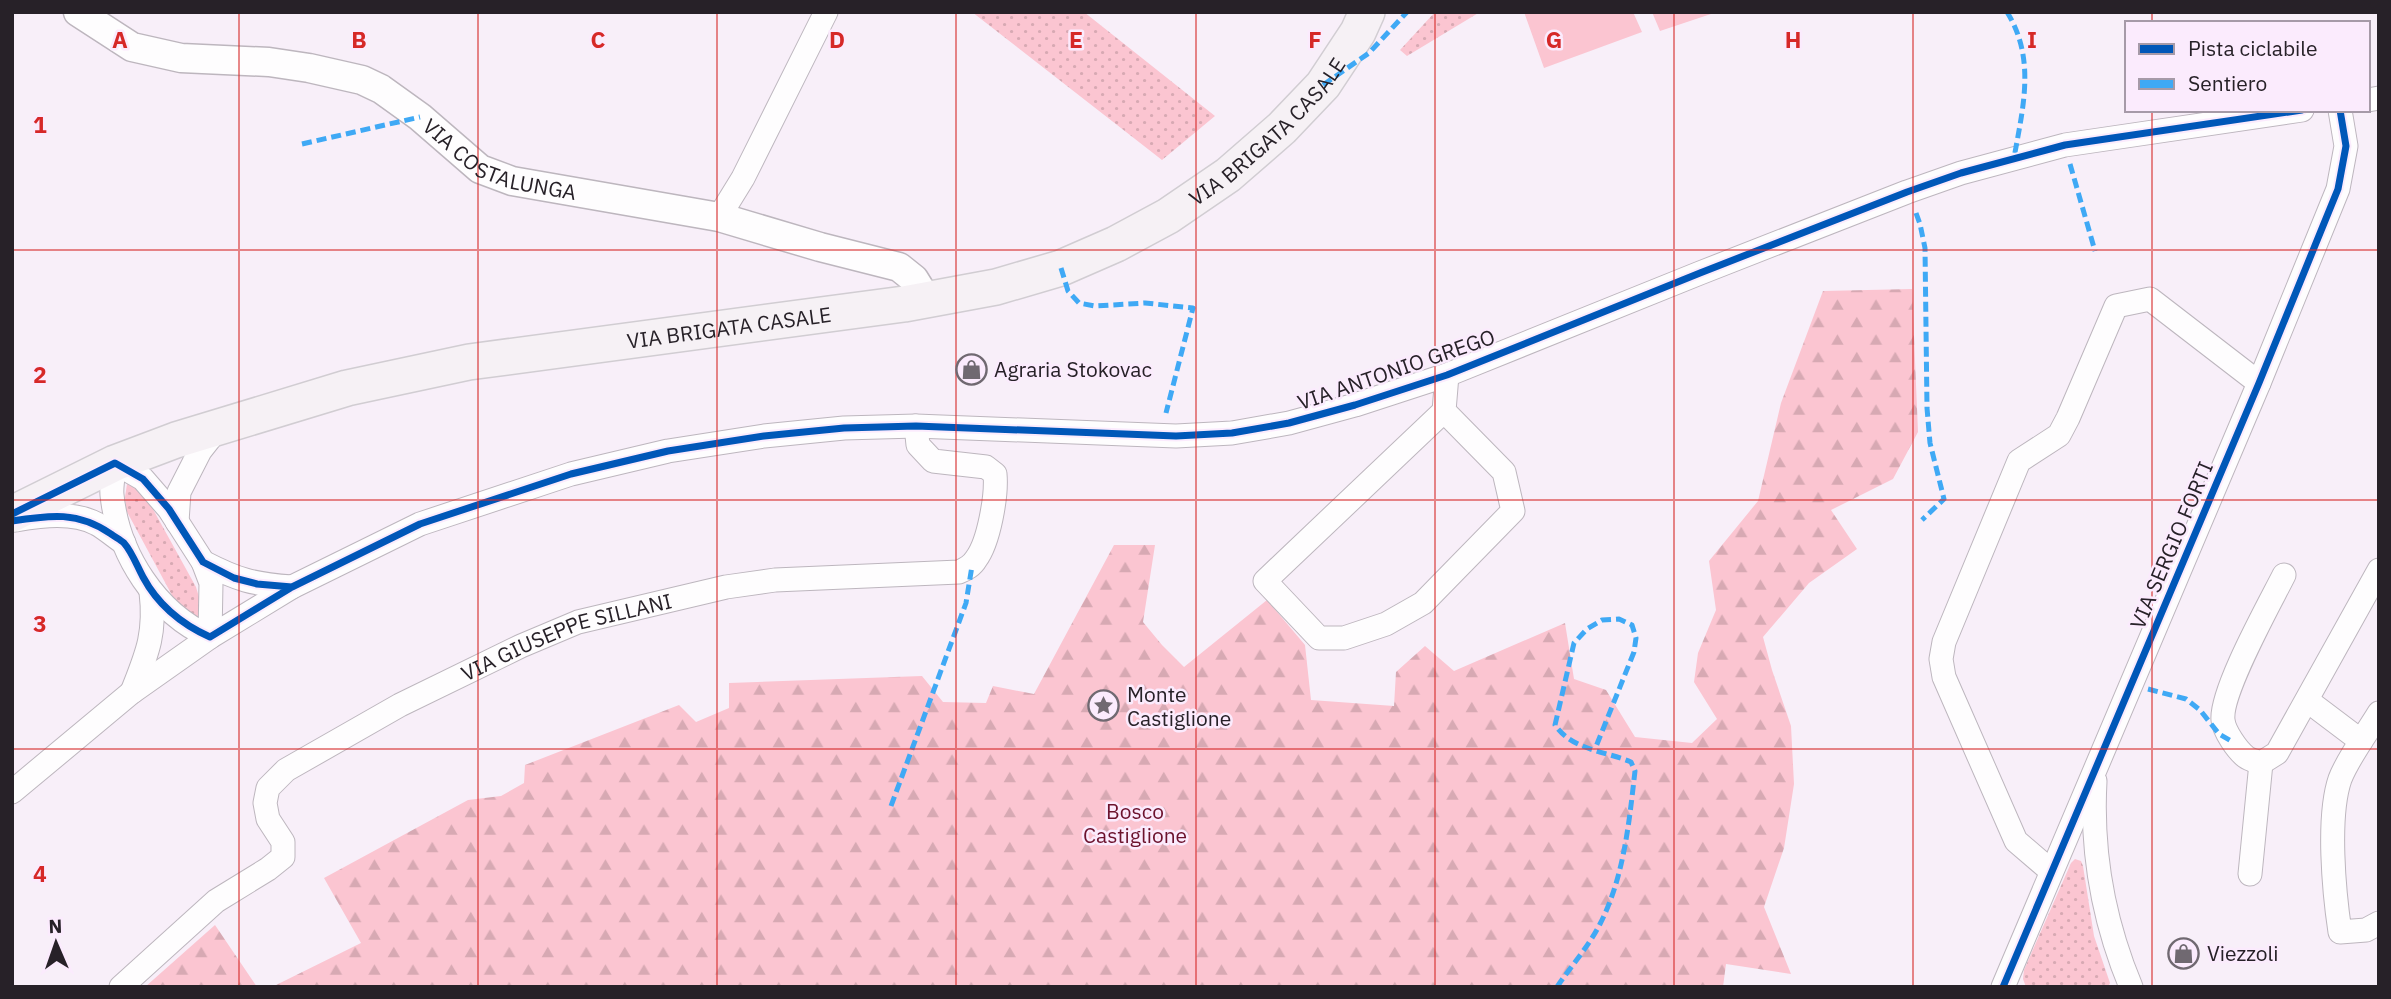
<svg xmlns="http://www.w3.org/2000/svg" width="2391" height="999" font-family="'IBM Plex Sans',sans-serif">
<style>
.grass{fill:url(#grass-dots)}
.forest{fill:url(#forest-firs)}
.pitch{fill:#fbc5d1}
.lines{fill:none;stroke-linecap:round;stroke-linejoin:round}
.minor-casing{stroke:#bdb6be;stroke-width:25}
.tertiary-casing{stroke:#bdb6be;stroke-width:31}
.primary-casing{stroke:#d1cdd2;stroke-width:38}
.minor{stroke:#fefdfe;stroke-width:23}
.tertiary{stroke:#fefdfe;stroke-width:28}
.primary{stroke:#f6f1f5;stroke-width:35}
.quiet{stroke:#3fa9f5;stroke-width:5;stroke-dasharray:10 5;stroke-linecap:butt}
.cycleway-casing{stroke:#fbebfd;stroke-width:11}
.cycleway{stroke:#0057b8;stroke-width:7}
.grid{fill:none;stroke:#d62828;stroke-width:2;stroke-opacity:0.55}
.labels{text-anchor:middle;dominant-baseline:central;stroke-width:5;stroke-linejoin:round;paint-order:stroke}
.street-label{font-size:21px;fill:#272128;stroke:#fbebfd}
.poi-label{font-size:21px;fill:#272128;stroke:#fbebfd;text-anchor:start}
.park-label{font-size:21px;fill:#6c122d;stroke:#fbebfd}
.grid-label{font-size:23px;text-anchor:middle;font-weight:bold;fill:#d62828;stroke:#fbebfd;stroke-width:5;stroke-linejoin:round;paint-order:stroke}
</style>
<defs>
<pattern id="grass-dots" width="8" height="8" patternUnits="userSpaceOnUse" patternTransform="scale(1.75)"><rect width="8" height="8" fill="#fbc5d1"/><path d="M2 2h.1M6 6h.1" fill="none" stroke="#d7a9b3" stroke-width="1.8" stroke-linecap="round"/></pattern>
<pattern id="forest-firs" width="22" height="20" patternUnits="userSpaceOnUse" patternTransform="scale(1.75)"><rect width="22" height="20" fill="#fbc5d1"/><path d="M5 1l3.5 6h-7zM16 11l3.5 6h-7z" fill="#d7a9b3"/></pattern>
</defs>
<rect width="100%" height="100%" fill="#f8eff9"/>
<path class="grass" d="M972 12H1084L1215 116 1162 160Z
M1435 12H1480L1407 56 1400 50Z
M127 484 139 490 149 502 196 587 201 604V620L185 611 174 599 126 510 125 497Z
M2075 859 2081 861 2083 866 2094 936 2110 983 2108 987H2026L2023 979 2024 970 2071 863Z"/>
<path class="forest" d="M1912 289 1918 432 1893 479 1831 510 1857 549 1809 583 1763 637 1772 670 1791 726 1794 784 1784 848 1764 907 1791 974 1726 964 1723 987H272L361 943 324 878 468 800 501 796 524 783 525 765 679 705 696 722 729 708V683L922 676 943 702 986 703 993 686 1034 694 1114 545H1155L1143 622 1162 645 1184 667 1267 600 1305 645 1311 700 1394 706 1396 672 1425 646 1454 671 1565 623 1574 679 1606 690 1635 737 1692 743 1717 719 1694 682 1698 653 1716 610 1709 561 1758 501 1781 403 1823 291Z
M215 925 257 987H145Z"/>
<path class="pitch" d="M1524 12H1633L1642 32 1544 68Z
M1652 12H1717L1660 31Z"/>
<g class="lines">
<defs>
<g id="minor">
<path d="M2368 100 2379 98"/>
<path d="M719 217 743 178 826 12"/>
<path d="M1444 411 1504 472 1513 511 1423 603 1386 624 1344 638H1319L1265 581 1444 411 1447 375"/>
<path d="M115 463 143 479 169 509 203 562 211 583 210 637C156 613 118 554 112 495 111 485 114 473 115 463Z"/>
<path d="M15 520C41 516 72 511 97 524 106 529 115 537 124 543"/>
<path d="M177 522 179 492 200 451 218 428"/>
<path d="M203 562C238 580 252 584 292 587"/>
<path d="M2284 575C2270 603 2220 692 2223 720 2224 731 2237 750 2246 757 2250 760 2256 761 2261 763L2277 753 2379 570"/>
<path d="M132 692C147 654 156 634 151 592"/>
<path d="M2308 701 2361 741"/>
<path d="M2379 713C2367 733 2348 758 2340 779 2327 817 2334 892 2340 932L2366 930 2379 923"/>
<path d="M2095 781C2091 853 2103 920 2131 987"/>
<path d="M12 792 132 692 210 637 292 587 420 524 571 474 668 451 764 436 844 428 916 426 1176 436 1232 433 1289 423 1355 405 1447 375 1700 273 1907 192 1961 173 2065 145 2302 110"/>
<path d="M2051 871 2016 841 1944 677 1941 659 1944 642 2019 461 2059 435 2068 418 2116 306 2150 299 2259 383"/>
<path d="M2250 874 2261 763"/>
<path id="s1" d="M121 987 216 901 268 869 283 857V842L268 819 265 803 268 788 286 770 400 705 521 646 578 622 726 587 775 580 959 572C966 569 972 566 976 559 989 542 997 495 995 474L986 467 933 461 918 445 916 426"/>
<path d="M2003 987 2259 383 2338 189 2346 146 2340 110"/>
</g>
<g id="tertiary">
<path id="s2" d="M78 12 132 47 181 58 269 62 309 68 362 80 381 89 420 117 480 169 512 181 719 217 820 247 899 267 914 279 927 300"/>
</g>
<g id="primary">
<path id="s3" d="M12 514 115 463 176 440 347 388 469 362 904 304 996 287 1061 268 1116 244 1168 216 1228 175 1282 128 1323 85 1358 32 1367 12"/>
</g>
</defs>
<use href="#minor" class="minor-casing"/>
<use href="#tertiary" class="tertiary-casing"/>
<use href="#primary" class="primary-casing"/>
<use href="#minor" class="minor"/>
<use href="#tertiary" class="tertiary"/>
<use href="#primary" class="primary"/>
<path class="quiet" d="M2007 12C2036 59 2023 107 2014 158
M1323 85 1369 53 1407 12
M302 144 420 117
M2070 164 2095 251
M1916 213 1920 224 1925 248 1927 408 1930 443 1944 499 1922 520
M1061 268 1068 291 1079 303 1095 306 1145 303 1193 308 1166 413
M2148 689 2186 699 2200 710 2219 734 2233 742
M891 806 966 603 972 566
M1557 987C1571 966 1589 946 1600 924 1624 877 1629 823 1635 771L1631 762C1605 751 1572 750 1555 725L1574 643 1587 629 1602 620 1619 619 1632 625 1636 638 1634 652 1595 749"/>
<defs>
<path id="cycleway" d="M12 514 115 463 143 479 169 509 203 562 234 578 257 584 292 587
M12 521C50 515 78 511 111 534 115 537 121 540 124 543 132 552 137 566 143 577 158 605 181 624 210 637L292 587 420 524 571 474 668 451 764 436 844 428 916 426 1176 436 1232 433 1289 423 1355 405 1447 375 1700 273 1907 192 1961 173 2065 145 2302 110
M2003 987 2259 383 2338 189 2346 146 2340 110"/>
</defs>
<use href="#cycleway" class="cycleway-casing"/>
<use href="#cycleway" class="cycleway"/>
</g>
<path class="grid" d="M239 12V987M478 12V987M717 12V987M956 12V987M1196 12V987M1435 12V987M1674 12V987M1913 12V987M2152 12V23M2152 110V987M12 250H2379M12 500H2379M12 749H2379"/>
<defs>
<symbol id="shop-ring" viewBox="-11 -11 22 22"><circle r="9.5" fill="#fbebfd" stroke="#706971" stroke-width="1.5"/><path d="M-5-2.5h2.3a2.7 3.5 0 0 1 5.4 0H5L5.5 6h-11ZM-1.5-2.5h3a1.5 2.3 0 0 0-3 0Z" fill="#706971"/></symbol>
<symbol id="sight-ring" viewBox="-11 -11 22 22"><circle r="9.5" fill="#fbebfd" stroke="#706971" stroke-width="1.5"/><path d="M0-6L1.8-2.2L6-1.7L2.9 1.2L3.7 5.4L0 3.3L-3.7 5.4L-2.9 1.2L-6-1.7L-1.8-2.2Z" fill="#706971"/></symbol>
</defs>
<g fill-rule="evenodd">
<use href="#shop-ring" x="954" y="352" width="35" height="35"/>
<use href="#sight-ring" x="1086" y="688" width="35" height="35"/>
<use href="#shop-ring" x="2166" y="936" width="35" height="35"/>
</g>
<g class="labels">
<g class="street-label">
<text stroke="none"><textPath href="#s3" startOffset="1334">VIA BRIGATA CASALE</textPath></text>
<text stroke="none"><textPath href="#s2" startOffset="460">VIA COSTALUNGA</textPath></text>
<text stroke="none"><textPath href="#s3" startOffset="746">VIA BRIGATA CASALE</textPath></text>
<text transform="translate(1396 369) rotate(-19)">VIA ANTONIO GREGO</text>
<text transform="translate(2171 545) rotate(-67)">VIA SERGIO FORTI</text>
<text stroke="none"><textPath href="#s1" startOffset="620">VIA GIUSEPPE SILLANI</textPath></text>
</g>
<g class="poi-label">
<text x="994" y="369">Agraria Stokovac</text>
<text x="1127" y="694">Monte<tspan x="1127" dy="24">Castiglione</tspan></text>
<text x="2207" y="953">Viezzoli</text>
</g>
<g class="park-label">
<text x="1135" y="811">Bosco<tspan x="1135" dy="24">Castiglione</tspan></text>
</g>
</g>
<g class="grid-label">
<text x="120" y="48">A</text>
<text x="359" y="48">B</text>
<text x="598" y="48">C</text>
<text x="837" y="48">D</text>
<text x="1076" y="48">E</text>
<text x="1315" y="48">F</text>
<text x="1554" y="48">G</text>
<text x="1793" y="48">H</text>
<text x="2032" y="48">I</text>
<text x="40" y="133">1</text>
<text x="40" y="383">2</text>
<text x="40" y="632">3</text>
<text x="40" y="882">4</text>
</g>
<rect width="2391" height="999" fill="none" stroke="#272128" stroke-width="28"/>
<rect x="2125" y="21" width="245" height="91" fill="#fbebfd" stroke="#a69aa8" stroke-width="2"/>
<rect x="2139" y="44" width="35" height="10" fill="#0057b8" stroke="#a69aa8" stroke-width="2"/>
<text x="2188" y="56" font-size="21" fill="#272128">Pista ciclabile</text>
<rect x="2139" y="79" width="35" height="10" fill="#3fa9f5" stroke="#a69aa8" stroke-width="2"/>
<text x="2188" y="91" font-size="21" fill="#272128">Sentiero</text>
<g transform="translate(56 943) rotate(358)" stroke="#fbebfd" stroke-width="5" paint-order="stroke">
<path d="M0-5L12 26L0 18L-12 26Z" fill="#272128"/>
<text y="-10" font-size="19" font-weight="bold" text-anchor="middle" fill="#272128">N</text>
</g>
</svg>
